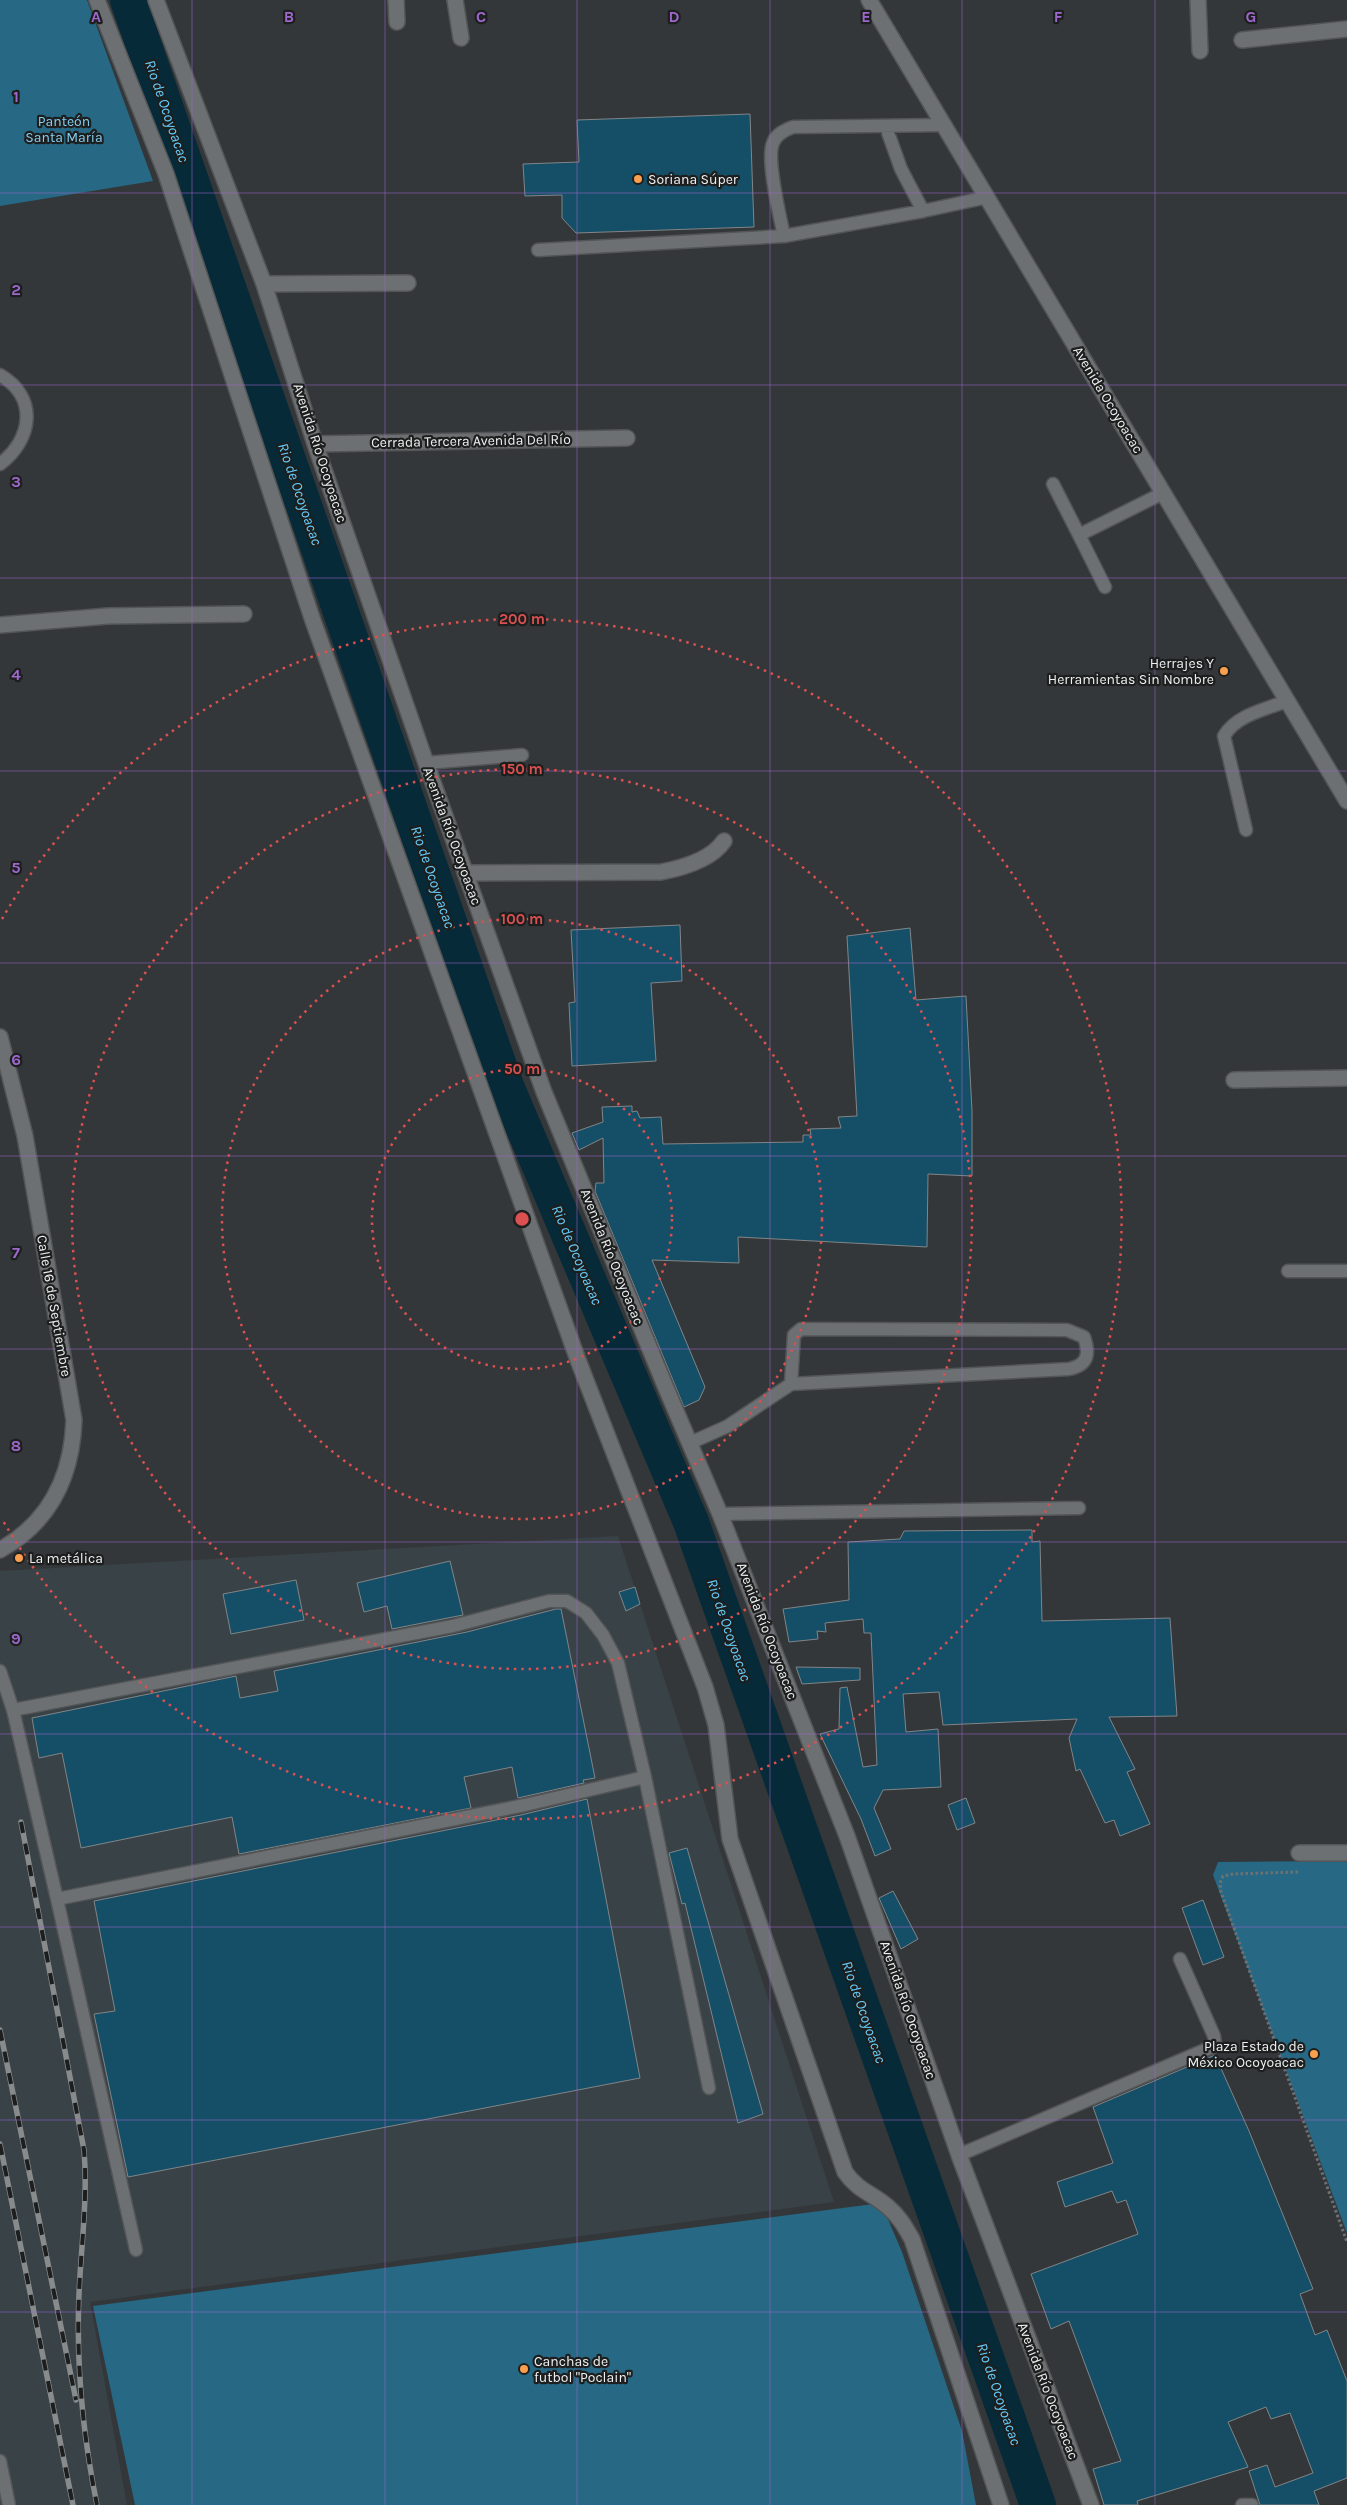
<svg xmlns="http://www.w3.org/2000/svg" width="1347" height="2505" font-family="Karla,sans-serif">
<style>
.built{fill:#384247}
.green{fill:#276884}
.lines{fill:none;stroke-linecap:round;stroke-linejoin:round}
.river{stroke:#072a39;stroke-width:36}
.building{fill:#154f67;stroke:#818587}
.lane-casing{stroke:#535556;stroke-width:15}
.street-casing{stroke:#535556;stroke-width:18}
.secondary-casing{stroke:#535556;stroke-width:18}
.path{stroke:#6e7173;stroke-width:3;stroke-dasharray:2.5 2.5;stroke-linecap:butt}
.lane{stroke:#6d7072;stroke-width:12}
.street{stroke:#6d7072;stroke-width:15}
.secondary{stroke:#6d7072;stroke-width:15}
.rail-casing{stroke:#888b8c;stroke-width:5.5}
.rail{stroke:#1d1f1f;stroke-width:4;stroke-dasharray:11;stroke-linecap:butt}
.grid{fill:none;stroke:#9e67ce;stroke-width:1;stroke-opacity:0.55}
.ring{fill:none;stroke:#db5050;stroke-width:2.5;stroke-dasharray:2.5 5}
.poi-dot{fill:#f99f4d;stroke:#1d1f1f;stroke-width:2}
.labels{text-anchor:middle;dominant-baseline:central;stroke-width:4.5;stroke-linejoin:round;paint-order:stroke}
.park-label{font-size:14px;fill:#85cef1;stroke:#1d1f1f}
.poi-label{font-size:14px;fill:#eef0f1;stroke:#1d1f1f;text-anchor:start}
.street-label{font-size:14px;fill:#eef0f1;stroke:#1d1f1f}
.water-label{font-size:15px;font-style:italic;fill:#64cdfc;stroke:#1d1f1f}
.grid-label{font-size:16px;text-anchor:middle;font-weight:bold;fill:#9e67ce;stroke:#1d1f1f;stroke-width:4.5;stroke-linejoin:round;paint-order:stroke}
.centre{fill:#db5050;stroke:#1d1f1f;stroke-width:2.5}
.ring-label{font-size:15px;text-anchor:middle;font-weight:bold;fill:#db5050;stroke:#1d1f1f;stroke-width:4.5;stroke-linejoin:round;paint-order:stroke}
</style>
<rect width="100%" height="100%" fill="#343739"/>
<path class="built" d="M618 1536 834 2202 90 2302 127 2505H0V1571Z"/>
<path class="green" d="M0 0H87L153 181 0 206Z
M1347 1861V2233L1213 1875 1218 1862Z
M881 2203 902 2252 962 2431 976 2505H135L93 2306Z"/>
<g class="lines">
<path class="river" d="M128 0 506 1086 691 1522 1038 2505"/>
</g>
<path class="building" d="M750 114 754 227 576 233 562 218V195L525 196 523 164 579 162 577 120Z
M680 925 682 981 651 983 656 1061 572 1066 569 1003 575 1002 571 930Z
M910 928 916 1000 966 996 972 1111V1176L928 1174 927 1247 738 1237 739 1263 652 1260 705 1387 699 1400 684 1407 595 1191 596 1183H604L603 1138 579 1150 572 1133 603 1122 602 1107 632 1106V1112L637 1111 640 1118 661 1117 663 1144 803 1142V1135H811L810 1129 841 1128 838 1117 857 1116 847 936Z
M1032 1530V1542L1040 1541 1042 1621 1170 1618 1177 1716 1109 1717 1135 1769 1127 1772 1150 1824 1120 1836 1114 1820 1105 1823 1080 1769 1076 1771 1069 1738 1077 1719 943 1725 939 1692 903 1694 906 1732 938 1729 941 1787 883 1790 874 1808 891 1849 875 1856 861 1819 820 1734 839 1729 840 1688 847 1687 863 1767 877 1765 871 1633H864L863 1619 825 1623 826 1632 817 1631 818 1639 789 1642 783 1609 849 1600 848 1542 900 1539 904 1531Z
M450 1561 463 1615 392 1629 387 1606 364 1612 357 1583Z
M296 1580 304 1620 231 1634 223 1594Z
M635 1587 640 1604 626 1611 619 1592Z
M556 1609H561L595 1778 583 1780 584 1783 518 1798 512 1767 464 1777 471 1808 239 1854 232 1817 81 1848 62 1753 39 1758 32 1718 236 1676 240 1698 278 1691 274 1671 467 1632Z
M796 1667 860 1668V1680L802 1684Z
M966 1798 975 1823 957 1830 948 1805Z
M587 1799 640 2078 128 2177 94 2014 115 2011 94 1901 521 1815Z
M687 1848 763 2114 738 2123 685 1903 682 1904 669 1853Z
M893 1891 918 1939 901 1949 879 1898Z
M1203 1900 1224 1957 1203 1965 1182 1908Z
M1215 2055 1249 2131 1313 2289 1300 2294 1315 2335 1327 2330 1347 2381V2478L1314 2491 1319 2505H1260L1249 2471 1267 2465 1275 2487 1313 2473 1290 2413 1271 2419 1266 2407 1228 2422 1248 2467 1137 2501 1138 2505H1104L1093 2469 1121 2461 1069 2321 1051 2329 1031 2274 1138 2234 1126 2200 1117 2203 1112 2191 1065 2207 1057 2182 1113 2163 1093 2107Z"/>
<g class="lines">
<defs>
<path id="lane" d="M944 125 793 127C785 130 776 134 773 143 766 159 780 217 784 236L923 211 988 197
M886 127 901 169 923 211
M538 250 784 236
M0 375C38 397 33 439 0 464
M1053 484 1079 535 1163 493
M1079 535 1105 587
M426 763 522 755
M1246 830 1224 736C1236 715 1266 709 1287 701
M1288 1271H1347
M690 1443 728 1426 791 1384 794 1335 801 1329 1067 1330 1084 1337C1090 1354 1088 1365 1069 1369L791 1384
M720 1514 1079 1508
M0 1671 13 1710 57 1899 136 2250
M13 1710 453 1626 549 1601H567L586 1613 603 1635 618 1663 645 1777 709 2088
M57 1899 525 1805 645 1777
M959 2155 1212 2047 1215 2044 1214 2036 1180 1959
M0 2461 9 2505
M1242 2505H1252"/>
<path id="street" d="M97 0 166 174 312 618 578 1360 705 1687 716 1725 730 1839 845 2172C858 2191 872 2193 888 2207 899 2216 905 2227 912 2239L1001 2505
M156 0 264 284 315 444 426 763 544 1092 666 1388 720 1514 847 1836 959 2155 1091 2505
M396 0 397 22
M455 0 461 38
M1198 0 1200 51
M1242 40 1347 29
M264 284 408 283
M315 444 627 438
M0 625 108 616 244 614
M465 873 661 872C682 868 711 860 724 841
M1234 1080 1347 1078
M1299 1853H1347"/>
<path id="secondary" d="M869 0 1347 801
M0 1037 25 1136 74 1420C72 1476 50 1522 0 1550"/>
</defs>
<use href="#lane" class="lane-casing"/>
<use href="#street" class="street-casing"/>
<use href="#secondary" class="secondary-casing"/>
<path class="path" d="M1298 1872 1233 1874 1223 1876 1220 1883 1221 1892 1347 2242"/>
<use href="#lane" class="lane"/>
<use href="#street" class="street"/>
<use href="#secondary" class="secondary"/>
<defs>
<path id="rail" d="M21 1822 84 2150C88 2198 81 2246 79 2294 76 2364 83 2436 97 2505
M0 2030 76 2400
M0 2144 73 2505"/>
</defs>
<use href="#rail" class="rail-casing"/>
<use href="#rail" class="rail"/>
</g>
<path class="grid" d="M192 0V2505M385 0V2505M577 0V2505M770 0V2505M962 0V2505M1155 0V2505M0 193H1347M0 385H1347M0 578H1347M0 771H1347M0 963H1347M0 1156H1347M0 1349H1347M0 1542H1347M0 1734H1347M0 1927H1347M0 2120H1347M0 2312H1347"/>
<g class="ring">
<circle cx="522" cy="1219" r="150"/>
<circle cx="522" cy="1219" r="300"/>
<circle cx="522" cy="1219" r="450"/>
<path d="M2 919A600 600 0 1 1 2 1519"/>
</g>
<g class="poi-dot">
<circle cx="638" cy="179" r="5"/>
<circle cx="1224" cy="671" r="5"/>
<circle cx="19" cy="1558" r="5"/>
<circle cx="1314" cy="2054" r="5"/>
<circle cx="524" cy="2369" r="5"/>
</g>
<g class="labels">
<g class="park-label">
<text x="64" y="121">Panteón<tspan x="64" dy="16">Santa María</tspan></text>
</g>
<g class="poi-label">
<text x="648" y="179">Soriana Súper</text>
<text x="1214" y="663" text-anchor="end">Herrajes Y<tspan x="1214" dy="16">Herramientas Sin Nombre</tspan></text>
<text x="29" y="1558">La metálica</text>
<text x="1304" y="2046" text-anchor="end">Plaza Estado de<tspan x="1304" dy="16">México Ocoyoacac</tspan></text>
<text x="534" y="2361">Canchas de<tspan x="534" dy="16">futbol "Poclain"</tspan></text>
</g>
<g class="street-label">
<text transform="translate(1108 400) rotate(59)">Avenida Ocoyoacac</text>
<text transform="translate(471 441) rotate(-1)">Cerrada Tercera Avenida Del Río</text>
<text transform="translate(320 453) rotate(72)">Avenida Río Ocoyoacac</text>
<text transform="translate(452 836) rotate(70)">Avenida Río Ocoyoacac</text>
<text transform="translate(612 1257) rotate(68)">Avenida Río Ocoyoacac</text>
<text transform="translate(54 1306) rotate(80)">Calle 16 de Septiembre</text>
<text transform="translate(767 1631) rotate(69)">Avenida Río Ocoyoacac</text>
<text transform="translate(908 2010) rotate(71)">Avenida Río Ocoyoacac</text>
<text transform="translate(1048 2391) rotate(69)">Avenida Río Ocoyoacac</text>
</g>
<g class="water-label">
<text transform="translate(167 111) rotate(71)">Rio de Ocoyoacac</text>
<text transform="translate(300 494) rotate(71)">Rio de Ocoyoacac</text>
<text transform="translate(433 877) rotate(71)">Rio de Ocoyoacac</text>
<text transform="translate(577 1255) rotate(67)">Rio de Ocoyoacac</text>
<text transform="translate(729 1630) rotate(71)">Rio de Ocoyoacac</text>
<text transform="translate(864 2012) rotate(71)">Rio de Ocoyoacac</text>
<text transform="translate(999 2394) rotate(71)">Rio de Ocoyoacac</text>
</g>
</g>
<g class="grid-label">
<text x="96" y="22">A</text>
<text x="289" y="22">B</text>
<text x="481" y="22">C</text>
<text x="674" y="22">D</text>
<text x="866" y="22">E</text>
<text x="1058" y="22">F</text>
<text x="1251" y="22">G</text>
<text x="16" y="102">1</text>
<text x="16" y="295">2</text>
<text x="16" y="487">3</text>
<text x="16" y="680">4</text>
<text x="16" y="873">5</text>
<text x="16" y="1065">6</text>
<text x="16" y="1258">7</text>
<text x="16" y="1451">8</text>
<text x="16" y="1644">9</text>
</g>
<circle cx="522" cy="1219" r="8" class="centre"/>
<g class="ring-label">
<text x="522" y="624">200 m</text>
<text x="522" y="774">150 m</text>
<text x="522" y="924">100 m</text>
<text x="522" y="1074">50 m</text>
</g>
</svg>
